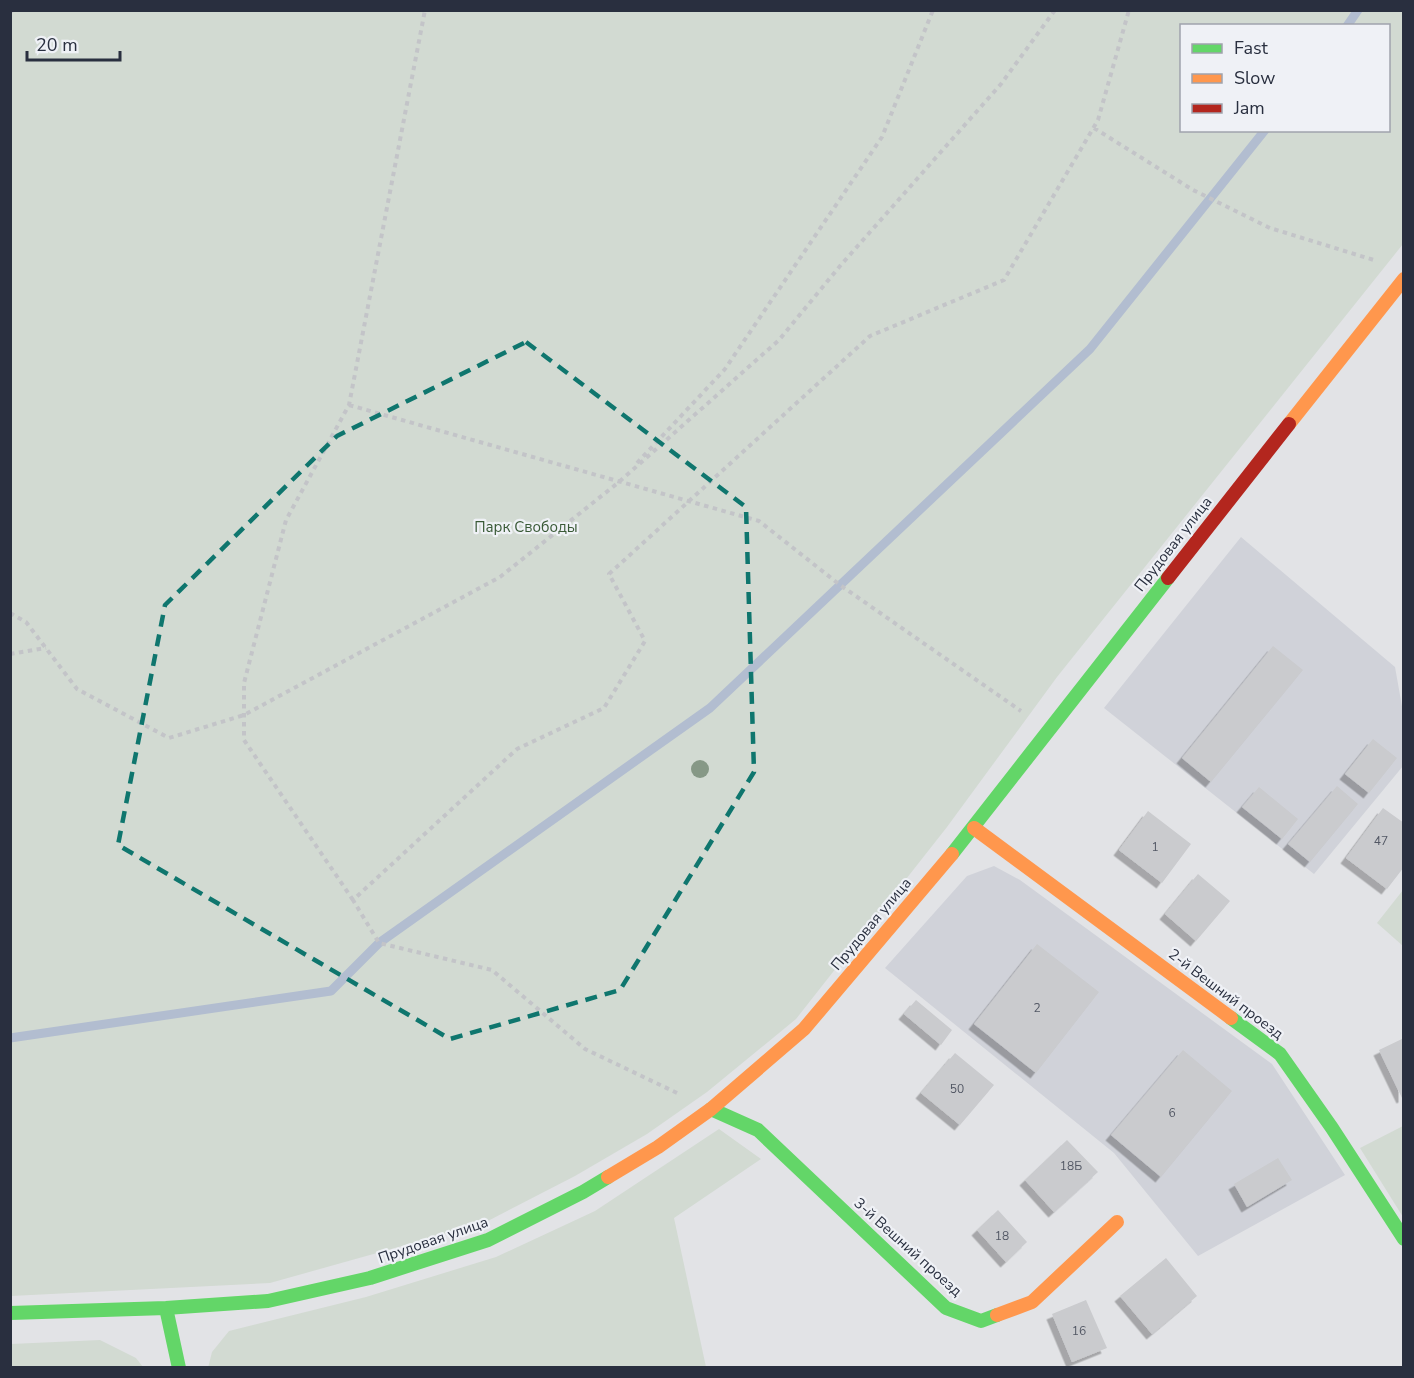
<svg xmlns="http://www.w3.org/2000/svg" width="1414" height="1378" font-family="'Nunito Sans',sans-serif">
  <defs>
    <filter id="shadow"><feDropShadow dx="-5.5" dy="5.5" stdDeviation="0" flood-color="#0004"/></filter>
  </defs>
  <rect width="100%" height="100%" fill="#e2e3e6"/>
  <path fill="#d0d2d9" d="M 1241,537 L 1395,667 L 1403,712 L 1403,766 L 1314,874 L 1104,708 Z
    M 994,866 L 1020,880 L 1272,1064 L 1345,1175 L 1198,1256 L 1114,1153 L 885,968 L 967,876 Z"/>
  <path fill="#d2dad2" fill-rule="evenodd" d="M 10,11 L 1403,11 L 1403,244 L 1057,677 L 947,827 L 796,1019 L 707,1092 L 647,1134 L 575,1176 L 484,1223 L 270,1283 L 11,1296 ZM 1182,26 L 1388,26 L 1388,130 L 1182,130 Z
    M 1403,890 L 1403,946 L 1377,923 Z
    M 1403,1126 L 1403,1217 L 1360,1148 Z
    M 719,1129 L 761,1159 L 674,1218 L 706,1367 L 208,1368 L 212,1352 L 229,1331 L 366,1297 L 496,1257 L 595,1211 Z
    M 100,1340 L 136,1358 L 143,1367 L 11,1367 L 11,1344 Z"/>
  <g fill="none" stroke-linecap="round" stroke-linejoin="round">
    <path stroke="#b2bdd0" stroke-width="9" d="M 1347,26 L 1358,10
      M 10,1038 L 331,991 L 379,943 L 710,708 L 1090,349 L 1265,130"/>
  </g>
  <path fill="#cacbce" filter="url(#shadow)" d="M 1273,646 L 1303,670 L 1211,782 L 1182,758 Z
    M 1373,739 L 1397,758 L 1369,793 L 1345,774 Z
    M 1337,786 L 1358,804 L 1310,862 L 1288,844 Z
    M 1259,787 L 1298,819 L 1282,839 L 1242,807 Z
    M 1383,808 L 1404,823 L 1404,867 L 1387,889 L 1346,858 Z
    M 1148,811 L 1191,844 L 1162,883 L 1119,850 Z
    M 1198,874 L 1230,901 L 1196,941 L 1165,914 Z
    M 1037,944 L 1099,992 L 1036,1073 L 974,1024 Z
    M 916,1000 L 952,1030 L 941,1045 L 904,1014 Z
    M 1404,1038 L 1404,1097 L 1402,1098 L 1379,1050 Z
    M 1183,1050 L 1232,1091 L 1161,1177 L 1111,1135 Z
    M 955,1053 L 994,1085 L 960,1125 L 921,1093 Z
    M 1067,1140 L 1098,1172 L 1054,1212 L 1025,1180 Z
    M 1278,1158 L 1292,1180 L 1247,1207 L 1234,1184 Z
    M 998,1210 L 1027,1242 L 1006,1262 L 977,1230 Z
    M 1166,1258 L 1197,1296 L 1152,1334 L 1120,1296 Z
    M 1086,1300 L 1107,1348 L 1072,1362 L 1052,1314 Z"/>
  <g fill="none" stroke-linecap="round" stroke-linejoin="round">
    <path stroke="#c3c4c8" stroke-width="4" stroke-dasharray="4.5 4.5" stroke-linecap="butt" d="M 10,12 L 13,10
      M 1094,128 L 1193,190 L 1270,228 L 1377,261
      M 349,405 L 759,521 L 840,585 L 1021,711
      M 637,463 L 725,369 L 882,137 L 933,10
      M 10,613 L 26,622 L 77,689 L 169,738 L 244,715 L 500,577 L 619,482 L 779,340 L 840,266 L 1001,84 L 1055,10
      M 10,654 L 46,648
      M 353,900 L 244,740 L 244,683 L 286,520 L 349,405 L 425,10
      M 677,1093 L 585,1049 L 492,970 L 379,943 L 353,900 L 517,749 L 604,708 L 645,641 L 609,574 L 870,336 L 1004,280 L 1098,120 L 1129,10"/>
    <path stroke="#63d668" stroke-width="14" d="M 952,854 L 1168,578
      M 1231,1018 L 1280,1054 L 1332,1128 L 1404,1239
      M 711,1109 L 758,1130 L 946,1308 L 981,1321 L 997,1315
      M 166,1308 L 179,1368
      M 10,1313 L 166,1308 L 268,1301 L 370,1278 L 488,1240 L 583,1192 L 608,1177"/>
    <path stroke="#ff974d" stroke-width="14" d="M 1289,424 L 1404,279
      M 974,828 L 1231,1018
      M 608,1177 L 658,1147 L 711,1109 L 804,1029 L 952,854
      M 997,1315 L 1032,1302 L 1117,1222"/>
    <path stroke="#b3261e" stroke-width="14" d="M 1168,578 L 1289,424"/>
  </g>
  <circle fill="#869886" cx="700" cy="769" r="9"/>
  <path fill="none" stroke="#0f766e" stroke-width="4.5" stroke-dasharray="12 8" stroke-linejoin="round" d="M 526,342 L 746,507 L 754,772 L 620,990 L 450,1039 L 118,845 L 165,605 L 337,436 Z"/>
  <g text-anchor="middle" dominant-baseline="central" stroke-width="4.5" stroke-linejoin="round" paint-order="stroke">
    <g font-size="12" fill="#525764">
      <text x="1381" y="841">47</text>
      <text x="1155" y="847">1</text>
      <text x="1037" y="1008">2</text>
      <text x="957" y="1089">50</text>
      <text x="1172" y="1113">6</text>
      <text x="1071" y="1166">18Б</text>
      <text x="1002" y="1236">18</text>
      <text x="1079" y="1331">16</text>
    </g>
    <g font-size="15" fill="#3a5a37" stroke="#eff1f6">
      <text x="526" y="527">Парк Свободы</text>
    </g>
    <g font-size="15" fill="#292f3f" stroke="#eff1f6">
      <text transform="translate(1173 544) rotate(-52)">Прудовая улица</text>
      <text transform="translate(871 924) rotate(-50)">Прудовая улица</text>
      <text transform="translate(1226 994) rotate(37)">2-й Вешний проезд</text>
      <text transform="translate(433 1240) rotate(-19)">Прудовая улица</text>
      <text transform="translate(908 1247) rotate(42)">3-й Вешний проезд</text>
    </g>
  </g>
  <rect width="1414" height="1378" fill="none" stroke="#292f3f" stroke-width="24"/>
  <rect x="1180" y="24" width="210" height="108" fill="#eff1f6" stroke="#a0a3ad" stroke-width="1.5"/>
  <rect x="1192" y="44" width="30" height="9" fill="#63d668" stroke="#a0a3ad" stroke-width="1.5"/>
  <text x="1234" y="54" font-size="18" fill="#292f3f">Fast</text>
  <rect x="1192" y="74" width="30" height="9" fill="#ff974d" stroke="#a0a3ad" stroke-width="1.5"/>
  <text x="1234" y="84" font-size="18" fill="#292f3f">Slow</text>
  <rect x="1192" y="104" width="30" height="9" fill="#b3261e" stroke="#a0a3ad" stroke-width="1.5"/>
  <text x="1234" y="114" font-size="18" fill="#292f3f">Jam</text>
  <path d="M27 51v9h93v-9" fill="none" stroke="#292f3f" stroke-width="3"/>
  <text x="36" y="51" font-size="18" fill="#292f3f" stroke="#eff1f6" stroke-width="4.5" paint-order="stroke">20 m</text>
</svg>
